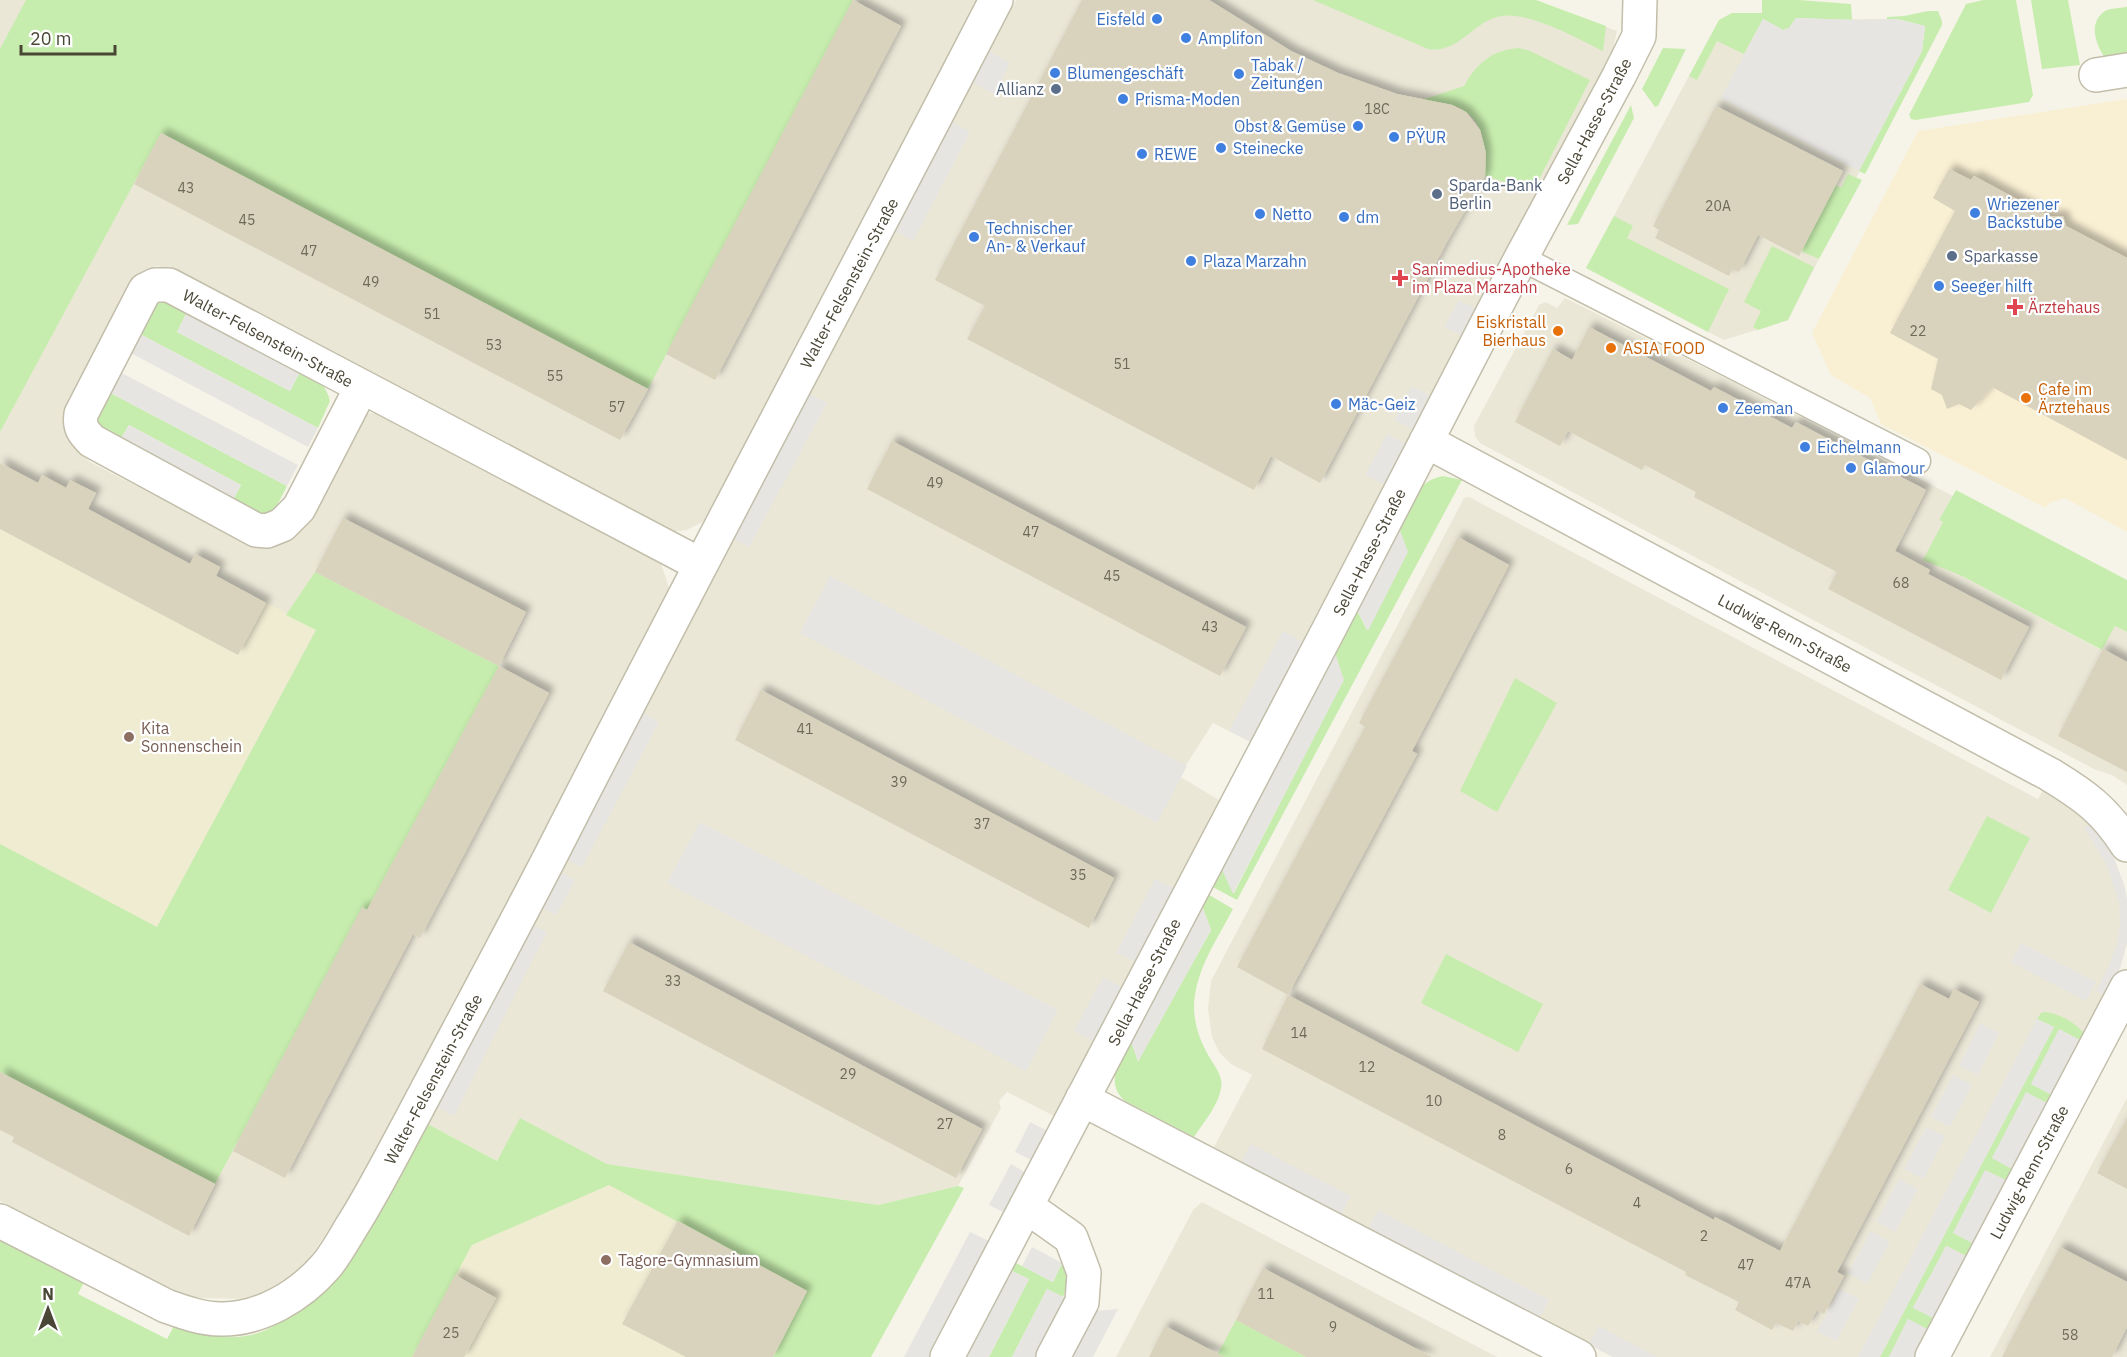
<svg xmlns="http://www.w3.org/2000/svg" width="2127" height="1357" font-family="'IBM Plex Sans',sans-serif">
  <defs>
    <filter id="shadow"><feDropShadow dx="5.5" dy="-5.5" stdDeviation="3" flood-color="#0004"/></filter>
  </defs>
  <rect width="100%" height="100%" fill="#f6f4e9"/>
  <path fill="#eae7d7" d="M 0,0 L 982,0 L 706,520 L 687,530 L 671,532 L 174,270 L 157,266 L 144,270 L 134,278 L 67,404 L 65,416 L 69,438 L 77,451 L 90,462 L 245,542 L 265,544 L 362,416 L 370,413 L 382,414 L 654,557 L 661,564 L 669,588 L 665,603 L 395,1116 L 348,1202 L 308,1260 L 291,1275 L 275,1285 L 257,1296 L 246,1299 L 198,1298 L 172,1289 L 0,1201 Z
    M 1016,0 L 1531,0 L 1617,31 L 1611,57 L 1251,742 L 1213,723 L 1179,776 L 1219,800 L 1054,1116 L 1007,1092 L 999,1101 L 1001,1108 L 958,1186 L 878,1205 L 607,1164 L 521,1119 L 497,1161 L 424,1122 L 820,367 L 854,309 Z
    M 1896,19 L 1922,51 L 1815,257 L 1819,259 L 1788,320 L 1724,340 L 1586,268 L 1719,20 Z
    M 1565,298 L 1743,387 L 1953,496 L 1939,520 L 1943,522 L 1924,560 L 1962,576 L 2101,650 L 2115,626 L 2127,632 L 2127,785 L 2112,775 L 2094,769 L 1480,443 L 1475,436 L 1474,426 L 1539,305 L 1546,302 L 1557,308 Z
    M 1469,497 L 2038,799 L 2043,790 L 2076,806 L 2092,821 L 2115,860 L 2127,899 L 2127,943 L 2120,968 L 1915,1357 L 1613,1357 L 1214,1147 L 1252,1075 L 1231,1064 L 1219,1052 L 1212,1037 L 1208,1009 L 1211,981 L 1464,498 Z
    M 2127,1098 L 2127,1357 L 1990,1357 Z
    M 1202,1202 L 1497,1357 L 1116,1357 L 1193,1210 Z"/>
  <path fill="#f9efd3" d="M 2127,99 L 2127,532 L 2065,498 L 2049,503 L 2046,508 L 1881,424 L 1870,398 L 1831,375 L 1812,333 L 1918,131 Z"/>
  <path fill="#f0ecd2" d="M 0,463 L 38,483 L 42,475 L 67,487 L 88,509 L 190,564 L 195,554 L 220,567 L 216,576 L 316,629 L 157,928 L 0,844 Z
    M 609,1184 L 807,1291 L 773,1357 L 412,1357 L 472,1245 Z"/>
  <path fill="#c7edae" d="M 26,0 L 853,0 L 648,389 L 161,133 L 0,432 L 0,49 Z
    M 1313,0 L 1536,0 L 1606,26 L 1603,51 C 1578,39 1531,12 1502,16 C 1473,20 1460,54 1428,49 Z
    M 1762,0 L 1799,0 L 1851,4 L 1852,20 L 1796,18 L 1789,28 L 1783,30 L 1763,19 L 1744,54 L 1717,41 L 1697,80 L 1689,76 L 1719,20 L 1732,13 L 1762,13 Z
    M 1983,0 L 2016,0 L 2033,95 L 2029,102 L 1915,120 L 1911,119 L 1909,115 L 1966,4 Z
    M 2031,0 L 2068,0 L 2080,65 L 2042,69 Z
    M 2127,7 L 2127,57 L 2108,61 C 2096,48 2086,21 2107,10 C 2113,8 2121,8 2127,7 Z
    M 1928,11 L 1938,11 L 1942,21 L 1942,25 L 1865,174 L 1859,171 L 1922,51 L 1925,26 L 1897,19 L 1887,19 L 1887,17 L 1904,16 Z
    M 1519,48 L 1530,51 L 1590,80 L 1533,191 L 1485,176 C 1486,148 1485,118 1455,106 C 1445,102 1432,102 1422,100 L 1464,86 C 1477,63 1492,50 1519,48 Z
    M 1663,48 L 1686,49 L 1658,106 L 1655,107 L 1642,89 Z
    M 1631,105 L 1634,118 L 1578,224 L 1567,225 Z
    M 1848,174 L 1862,180 L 1819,259 L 1801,251 L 1836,185 L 1841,188 Z
    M 1614,216 L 1633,226 L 1627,238 L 1729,289 L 1708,332 L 1586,268 Z
    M 1772,246 L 1814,267 L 1788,320 L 1758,330 L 1753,327 L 1761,311 L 1744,302 Z
    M 163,298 L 188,310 L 177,332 L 290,391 L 301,370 C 316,378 326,384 330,401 L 318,428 L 136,332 L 151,305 Z
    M 105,390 L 287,486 C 269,523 267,520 232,502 L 241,485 L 129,425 L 119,442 L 97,429 L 96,409 Z
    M 1443,476 L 1462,480 L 1237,900 L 1209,885 L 1220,865 L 1234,893 L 1323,719 L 1313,690 L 1356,608 L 1367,630 C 1380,587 1392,530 1416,493 C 1423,483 1433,478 1443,476 Z
    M 1956,490 L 2127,580 L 2127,632 L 2115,626 L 2102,650 L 1962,576 L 1923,560 L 1943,522 L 1939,520 Z
    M 315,572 L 499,666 L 367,910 L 362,908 L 215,1184 L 0,1072 L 0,844 L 157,927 L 316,630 L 286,615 Z
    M 1515,678 L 1557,703 L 1497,812 L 1460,791 Z
    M 1987,816 L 2030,838 L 1991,913 L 1948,890 Z
    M 1206,893 L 1233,909 C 1217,940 1195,970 1194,1007 C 1194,1022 1199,1038 1206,1051 C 1212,1064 1224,1074 1221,1089 C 1218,1106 1203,1123 1194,1137 L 1125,1101 C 1104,1083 1120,1058 1130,1038 L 1138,1061 L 1211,930 L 1201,903 Z
    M 1446,954 L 1543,1004 L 1518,1052 L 1421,1003 Z
    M 2045,1012 C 2058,1013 2074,1022 2083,1032 L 2082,1041 L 2031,1084 L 2054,1096 L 2049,1104 L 2027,1093 L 1992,1158 L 2014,1170 L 2008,1181 L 1985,1171 L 1954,1233 L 1976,1245 L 1968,1257 L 1947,1246 L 1913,1307 L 1935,1319 L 1929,1330 L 1908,1319 L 1889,1357 L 1880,1357 L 2054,1027 L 2037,1019 L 2041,1013 Z
    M 520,1118 L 607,1164 L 878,1205 L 958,1186 L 964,1188 L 871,1357 L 773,1357 L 807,1291 L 609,1185 L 472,1245 L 412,1357 L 0,1357 L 0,1235 L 85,1280 L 78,1294 L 167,1339 L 174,1326 C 204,1336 240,1344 270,1328 C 280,1323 289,1317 298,1311 L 424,1122 L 497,1161 Z
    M 1016,1263 L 1053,1282 L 1061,1265 L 1067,1268 C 1070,1277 1067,1287 1063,1297 L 1047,1289 L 1012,1357 L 989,1357 L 1029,1279 L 1012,1271 Z
    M 1236,1320 L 1306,1357 L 1216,1357 Z"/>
  <path fill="#e7e5e1" d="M 1796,18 L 1861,20 L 1897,19 L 1925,26 L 1922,51 L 1859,171 L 1721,98 L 1763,19 L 1783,30 L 1789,28 Z
    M 989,51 L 1010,63 L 994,94 L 973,83 Z
    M 952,122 L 970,132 L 913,241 L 895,231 Z
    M 1459,300 L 1478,310 L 1464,337 L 1444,327 Z
    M 188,310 L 301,370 L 290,391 L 177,332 Z
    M 136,332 L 318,428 L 308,447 L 127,351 Z
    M 116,370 L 298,465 L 287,486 L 105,390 Z
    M 1412,386 L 1431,396 L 1414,430 L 1394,420 Z
    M 809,394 L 827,403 L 749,547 L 732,538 Z
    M 129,425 L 241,485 L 232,502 L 119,442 Z
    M 1387,434 L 1406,444 L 1385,485 L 1365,475 Z
    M 1399,528 L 1408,552 L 1368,631 L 1356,608 Z
    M 830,576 L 1187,766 L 1157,823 L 800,633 Z
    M 1283,631 L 1304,643 L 1251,742 L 1229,731 Z
    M 1334,649 L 1344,680 L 1233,894 L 1220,865 Z
    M 642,712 L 659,722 L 582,867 L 564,858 Z
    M 2092,821 L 2107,841 L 2124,884 L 2127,899 L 2127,943 L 2120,968 L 2105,996 L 2096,991 L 2109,965 L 2117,944 L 2120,924 L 2119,903 L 2107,865 L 2084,828 Z
    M 700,822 L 1058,1010 L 1026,1071 L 667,883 Z
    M 557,870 L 575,880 L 556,915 L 539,906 Z
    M 1155,879 L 1174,888 L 1135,962 L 1116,953 Z
    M 1201,903 L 1211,930 L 1138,1062 L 1130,1038 Z
    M 529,923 L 547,932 L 454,1116 L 433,1105 Z
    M 2021,943 L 2096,982 L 2086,1001 L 2011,962 Z
    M 1103,977 L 1122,987 L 1093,1041 L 1074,1031 Z
    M 2037,1019 L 2054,1027 L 1880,1357 L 1858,1357 Z
    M 1980,1023 L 1999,1033 L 1978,1075 L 1959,1066 Z
    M 2059,1029 L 2082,1041 L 2054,1096 L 2031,1084 Z
    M 1953,1075 L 1972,1085 L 1950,1127 L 1931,1117 Z
    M 2026,1092 L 2049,1104 L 2014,1170 L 1992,1158 Z
    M 1030,1122 L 1048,1131 L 1033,1161 L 1015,1152 Z
    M 1926,1127 L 1945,1136 L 1924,1179 L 1904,1169 Z
    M 1251,1144 L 1351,1196 L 1341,1215 L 1241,1162 Z
    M 1011,1164 L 1028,1174 L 1007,1214 L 989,1205 Z
    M 1985,1170 L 2008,1181 L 1976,1245 L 1953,1233 Z
    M 1899,1179 L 1918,1189 L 1895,1232 L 1876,1222 Z
    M 1378,1210 L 1549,1300 L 1539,1319 L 1368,1229 Z
    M 1871,1231 L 1890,1242 L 1867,1284 L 1848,1273 Z
    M 970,1232 L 991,1242 L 929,1357 L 904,1357 Z
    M 1946,1246 L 1968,1257 L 1935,1319 L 1913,1308 Z
    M 1032,1247 L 1062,1263 L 1053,1282 L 1022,1266 Z
    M 1012,1271 L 1029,1279 L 989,1357 L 966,1357 Z
    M 1047,1289 L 1066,1298 L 1035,1357 L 1012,1357 Z
    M 1840,1289 L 1859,1299 L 1836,1341 L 1817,1331 Z
    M 1118,1309 L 1093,1357 L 1070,1357 L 1094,1311 Z
    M 1908,1319 L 1929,1330 L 1915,1357 L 1889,1357 Z
    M 1599,1326 L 1657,1357 L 1613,1357 L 1588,1344 Z"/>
  <path fill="#d9d2bd" filter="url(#shadow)" d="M 853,0 L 901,26 L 715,380 L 666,354 Z
    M 1082,0 L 1209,0 L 1291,51 L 1338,73 L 1397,94 L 1452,105 L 1466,112 L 1480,130 L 1486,153 L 1485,176 L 1447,242 L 1320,483 L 1271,456 L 1254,490 L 967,339 L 985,306 L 935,280 Z
    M 1716,106 L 1843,171 L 1799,256 L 1758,235 L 1739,272 L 1732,269 L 1729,276 L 1655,238 L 1659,230 L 1653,226 Z
    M 161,133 L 648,389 L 620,440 L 134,184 Z
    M 1949,169 L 1971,180 L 1974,176 L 2048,216 L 2063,216 L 2066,226 L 2127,258 L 2127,460 L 1992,387 L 1971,410 L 1959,404 L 1947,409 L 1942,395 L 1931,389 L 1938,359 L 1890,333 L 1955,211 L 1933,198 Z
    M 1589,327 L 1711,391 L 1714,387 L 1792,428 L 1796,422 L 1926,490 L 1895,551 L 1930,570 L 1928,574 L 2029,627 L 2001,680 L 1828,589 L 1837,572 L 1694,497 L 1696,492 L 1645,465 L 1642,470 L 1568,431 L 1560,446 L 1515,422 L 1553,349 L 1572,360 Z
    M 892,441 L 1246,627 L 1220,676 L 867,489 Z
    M 0,463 L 38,483 L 42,475 L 66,488 L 70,480 L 96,493 L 88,509 L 190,564 L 195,554 L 220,567 L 216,576 L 266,603 L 238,655 L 0,529 Z
    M 343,518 L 526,612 L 499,666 L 315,572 Z
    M 1458,537 L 1509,565 L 1412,751 L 1417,754 L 1288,995 L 1714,1220 L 1715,1217 L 1780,1251 L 1920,984 L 1949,999 L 1954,989 L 1979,1002 L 1837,1272 L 1844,1276 L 1824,1314 L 1817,1310 L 1808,1326 L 1798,1321 L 1793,1331 L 1776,1323 L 1772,1330 L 1735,1310 L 1739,1302 L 1685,1275 L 1686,1272 L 1262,1049 L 1288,995 L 1237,967 L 1365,727 L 1359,723 Z
    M 2103,649 L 2127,662 L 2127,772 L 2058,736 Z
    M 499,666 L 549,693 L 420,938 L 413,934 L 285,1178 L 233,1151 L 362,907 L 367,910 Z
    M 761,690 L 1114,878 L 1089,928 L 735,740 Z
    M 629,942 L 982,1129 L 956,1178 L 603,991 Z
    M 0,1072 L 215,1184 L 189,1236 L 12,1142 L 14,1137 L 0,1130 Z
    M 2127,1118 L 2127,1189 L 2097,1173 Z
    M 678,1221 L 807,1291 L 773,1357 L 686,1357 L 622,1324 Z
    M 2060,1247 L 2127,1282 L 2127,1327 L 2112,1357 L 2002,1357 Z
    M 1263,1268 L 1432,1357 L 1306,1357 L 1236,1320 Z
    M 455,1275 L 496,1298 L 464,1357 L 412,1357 Z
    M 1165,1326 L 1224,1357 L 1149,1357 Z"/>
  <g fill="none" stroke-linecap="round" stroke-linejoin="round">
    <g stroke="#c2beaa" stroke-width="27">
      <path id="pedestrian" d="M 1521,258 L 1918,461"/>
    </g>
    <g stroke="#c2beaa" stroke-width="36">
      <path id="minor" d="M 2096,75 L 2127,70
        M 361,388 L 299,508 L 282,525 L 267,531 L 256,530 L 92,441 C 83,432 79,427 81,414 L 145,290 L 155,285 L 169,285 L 699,564
        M 1426,441 L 2049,774 C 2084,795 2105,810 2127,845
        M 1082,1099 L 1579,1357
        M 1026,1206 L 1071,1238 L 1084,1273 L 1082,1302 L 1053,1357
        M 0,1221 L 166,1306 C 183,1312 202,1319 220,1319 C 260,1320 300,1296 326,1266 C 336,1254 344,1239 352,1226 C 374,1191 392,1155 411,1120 C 458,1031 505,944 551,855 C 697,568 849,285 996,0
        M 947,1357 L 1328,631 L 1521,258 L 1619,76 L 1639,36 L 1640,0
        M 1932,1357 L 2127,987"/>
    </g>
    <use href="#pedestrian" stroke="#fff" stroke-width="24"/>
    <use href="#minor" stroke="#fff" stroke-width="33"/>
  </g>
  <g fill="#3f7fe0" stroke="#fff" stroke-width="2">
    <circle cx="1157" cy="19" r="6"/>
    <circle cx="1186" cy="38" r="6"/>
    <circle cx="1055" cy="73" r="6"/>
    <circle cx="1239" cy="74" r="6"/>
    <circle cx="1123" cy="99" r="6"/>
    <circle cx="1358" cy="126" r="6"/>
    <circle cx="1394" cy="137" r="6"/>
    <circle cx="1221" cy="148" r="6"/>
    <circle cx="1142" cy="154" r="6"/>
    <circle cx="1975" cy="213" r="6"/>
    <circle cx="1260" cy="214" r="6"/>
    <circle cx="1344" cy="217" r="6"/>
    <circle cx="974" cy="237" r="6"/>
    <circle cx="1191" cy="261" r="6"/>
    <circle cx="1939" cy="286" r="6"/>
    <circle cx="1336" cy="404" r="6"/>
    <circle cx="1723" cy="408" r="6"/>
    <circle cx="1805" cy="447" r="6"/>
    <circle cx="1851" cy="468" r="6"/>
  </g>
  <g fill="#5c6f8a" stroke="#fff" stroke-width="2">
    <circle cx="1056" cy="89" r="6"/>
    <circle cx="1437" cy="194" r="6"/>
    <circle cx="1952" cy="256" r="6"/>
  </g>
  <g fill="#e0444e" stroke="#fff" stroke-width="2">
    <path d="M1397 269h6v6h6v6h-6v6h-6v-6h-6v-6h6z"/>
    <path d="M2012 298h6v6h6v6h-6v6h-6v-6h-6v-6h6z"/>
  </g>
  <g fill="#e8710a" stroke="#fff" stroke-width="2">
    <circle cx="1558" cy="331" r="6"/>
    <circle cx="1611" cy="348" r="6"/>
    <circle cx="2026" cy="398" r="6"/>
  </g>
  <g fill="#8d6e63" stroke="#fff" stroke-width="2">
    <circle cx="129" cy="737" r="6"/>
    <circle cx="606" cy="1260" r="6"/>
  </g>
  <g text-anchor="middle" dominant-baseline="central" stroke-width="4.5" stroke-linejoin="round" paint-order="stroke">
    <g font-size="14" fill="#6e6958">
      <text x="1377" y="109">18C</text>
      <text x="186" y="188">43</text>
      <text x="1718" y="206">20A</text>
      <text x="247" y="220">45</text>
      <text x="309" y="251">47</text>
      <text x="371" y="282">49</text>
      <text x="432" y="314">51</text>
      <text x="1918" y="331">22</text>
      <text x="494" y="345">53</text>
      <text x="1122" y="364">51</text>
      <text x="555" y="376">55</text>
      <text x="617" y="407">57</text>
      <text x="935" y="483">49</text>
      <text x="1031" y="532">47</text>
      <text x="1112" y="576">45</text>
      <text x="1901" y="583">68</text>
      <text x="1210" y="627">43</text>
      <text x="805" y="729">41</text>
      <text x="899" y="782">39</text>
      <text x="982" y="824">37</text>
      <text x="1078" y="875">35</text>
      <text x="673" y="981">33</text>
      <text x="1299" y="1033">14</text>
      <text x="1367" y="1067">12</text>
      <text x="848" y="1074">29</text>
      <text x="1434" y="1101">10</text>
      <text x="945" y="1124">27</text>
      <text x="1502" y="1135">8</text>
      <text x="1569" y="1169">6</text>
      <text x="1637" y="1203">4</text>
      <text x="1704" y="1236">2</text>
      <text x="1746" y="1265">47</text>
      <text x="1798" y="1283">47A</text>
      <text x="1266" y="1294">11</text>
      <text x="1333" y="1327">9</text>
      <text x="451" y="1333">25</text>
      <text x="2070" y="1335">58</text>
    </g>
    <g font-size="16" fill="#366cbe" stroke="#fff" text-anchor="start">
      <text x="1145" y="19" text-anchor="end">Eisfeld</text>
      <text x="1198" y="38">Amplifon</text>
      <text x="1251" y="65">Tabak /<tspan x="1251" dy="18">Zeitungen</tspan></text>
      <text x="1067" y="73">Blumengeschäft</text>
      <text x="1135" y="99">Prisma-Moden</text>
      <text x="1346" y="126" text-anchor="end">Obst &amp; Gemüse</text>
      <text x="1406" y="137">PŸUR</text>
      <text x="1233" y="148">Steinecke</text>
      <text x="1154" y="154">REWE</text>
      <text x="1987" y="204">Wriezener<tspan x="1987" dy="18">Backstube</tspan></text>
      <text x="1272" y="214">Netto</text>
      <text x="1356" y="217">dm</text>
      <text x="986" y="228">Technischer<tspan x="986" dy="18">An- &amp; Verkauf</tspan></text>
      <text x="1203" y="261">Plaza Marzahn</text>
      <text x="1951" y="286">Seeger hilft</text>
      <text x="1348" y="404">Mäc-Geiz</text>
      <text x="1735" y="408">Zeeman</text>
      <text x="1817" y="447">Eichelmann</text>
      <text x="1863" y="468">Glamour</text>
    </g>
    <g font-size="16" fill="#4e5e75" stroke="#fff" text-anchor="start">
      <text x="1044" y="89" text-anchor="end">Allianz</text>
      <text x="1449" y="185">Sparda-Bank<tspan x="1449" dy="18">Berlin</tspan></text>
      <text x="1964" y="256">Sparkasse</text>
    </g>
    <g font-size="16" fill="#4a4636" stroke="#fff">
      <text transform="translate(1594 121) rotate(-62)">Sella-Hasse-Straße</text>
      <text transform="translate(849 283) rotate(-62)">Walter-Felsenstein-Straße</text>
      <text transform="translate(268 338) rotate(28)">Walter-Felsenstein-Straße</text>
      <text transform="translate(1369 552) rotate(-63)">Sella-Hasse-Straße</text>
      <text transform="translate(1785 633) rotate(28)">Ludwig-Renn-Straße</text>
      <text transform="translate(1144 982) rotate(-63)">Sella-Hasse-Straße</text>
      <text transform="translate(433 1079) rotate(-62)">Walter-Felsenstein-Straße</text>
      <text transform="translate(2029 1172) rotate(-62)">Ludwig-Renn-Straße</text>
    </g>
    <g font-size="16" fill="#be3a42" stroke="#fff" text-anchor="start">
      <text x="1412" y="269">Sanimedius-Apotheke<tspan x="1412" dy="18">im Plaza Marzahn</tspan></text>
      <text x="2028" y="307">Ärztehaus</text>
    </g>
    <g font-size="16" fill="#c56008" stroke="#fff" text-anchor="start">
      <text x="1546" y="322" text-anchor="end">Eiskristall<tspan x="1546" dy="18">Bierhaus</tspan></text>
      <text x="1623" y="348">ASIA FOOD</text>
      <text x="2038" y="389">Cafe im<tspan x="2038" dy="18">Ärztehaus</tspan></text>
    </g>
    <g font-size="16" fill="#785e54" stroke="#fff" text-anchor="start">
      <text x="141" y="728">Kita<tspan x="141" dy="18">Sonnenschein</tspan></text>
      <text x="618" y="1260">Tagore-Gymnasium</text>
    </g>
  </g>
  <g transform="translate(48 1309)" stroke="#ffffff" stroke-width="4.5" paint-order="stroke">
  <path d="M0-4.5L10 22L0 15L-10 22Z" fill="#4a4636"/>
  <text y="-9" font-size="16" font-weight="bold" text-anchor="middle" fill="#4a4636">N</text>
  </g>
  <path d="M21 45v9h94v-9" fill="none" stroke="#4a4636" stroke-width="3"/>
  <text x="30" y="45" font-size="18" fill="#4a4636" stroke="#ffffff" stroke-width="4.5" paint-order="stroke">20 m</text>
</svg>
